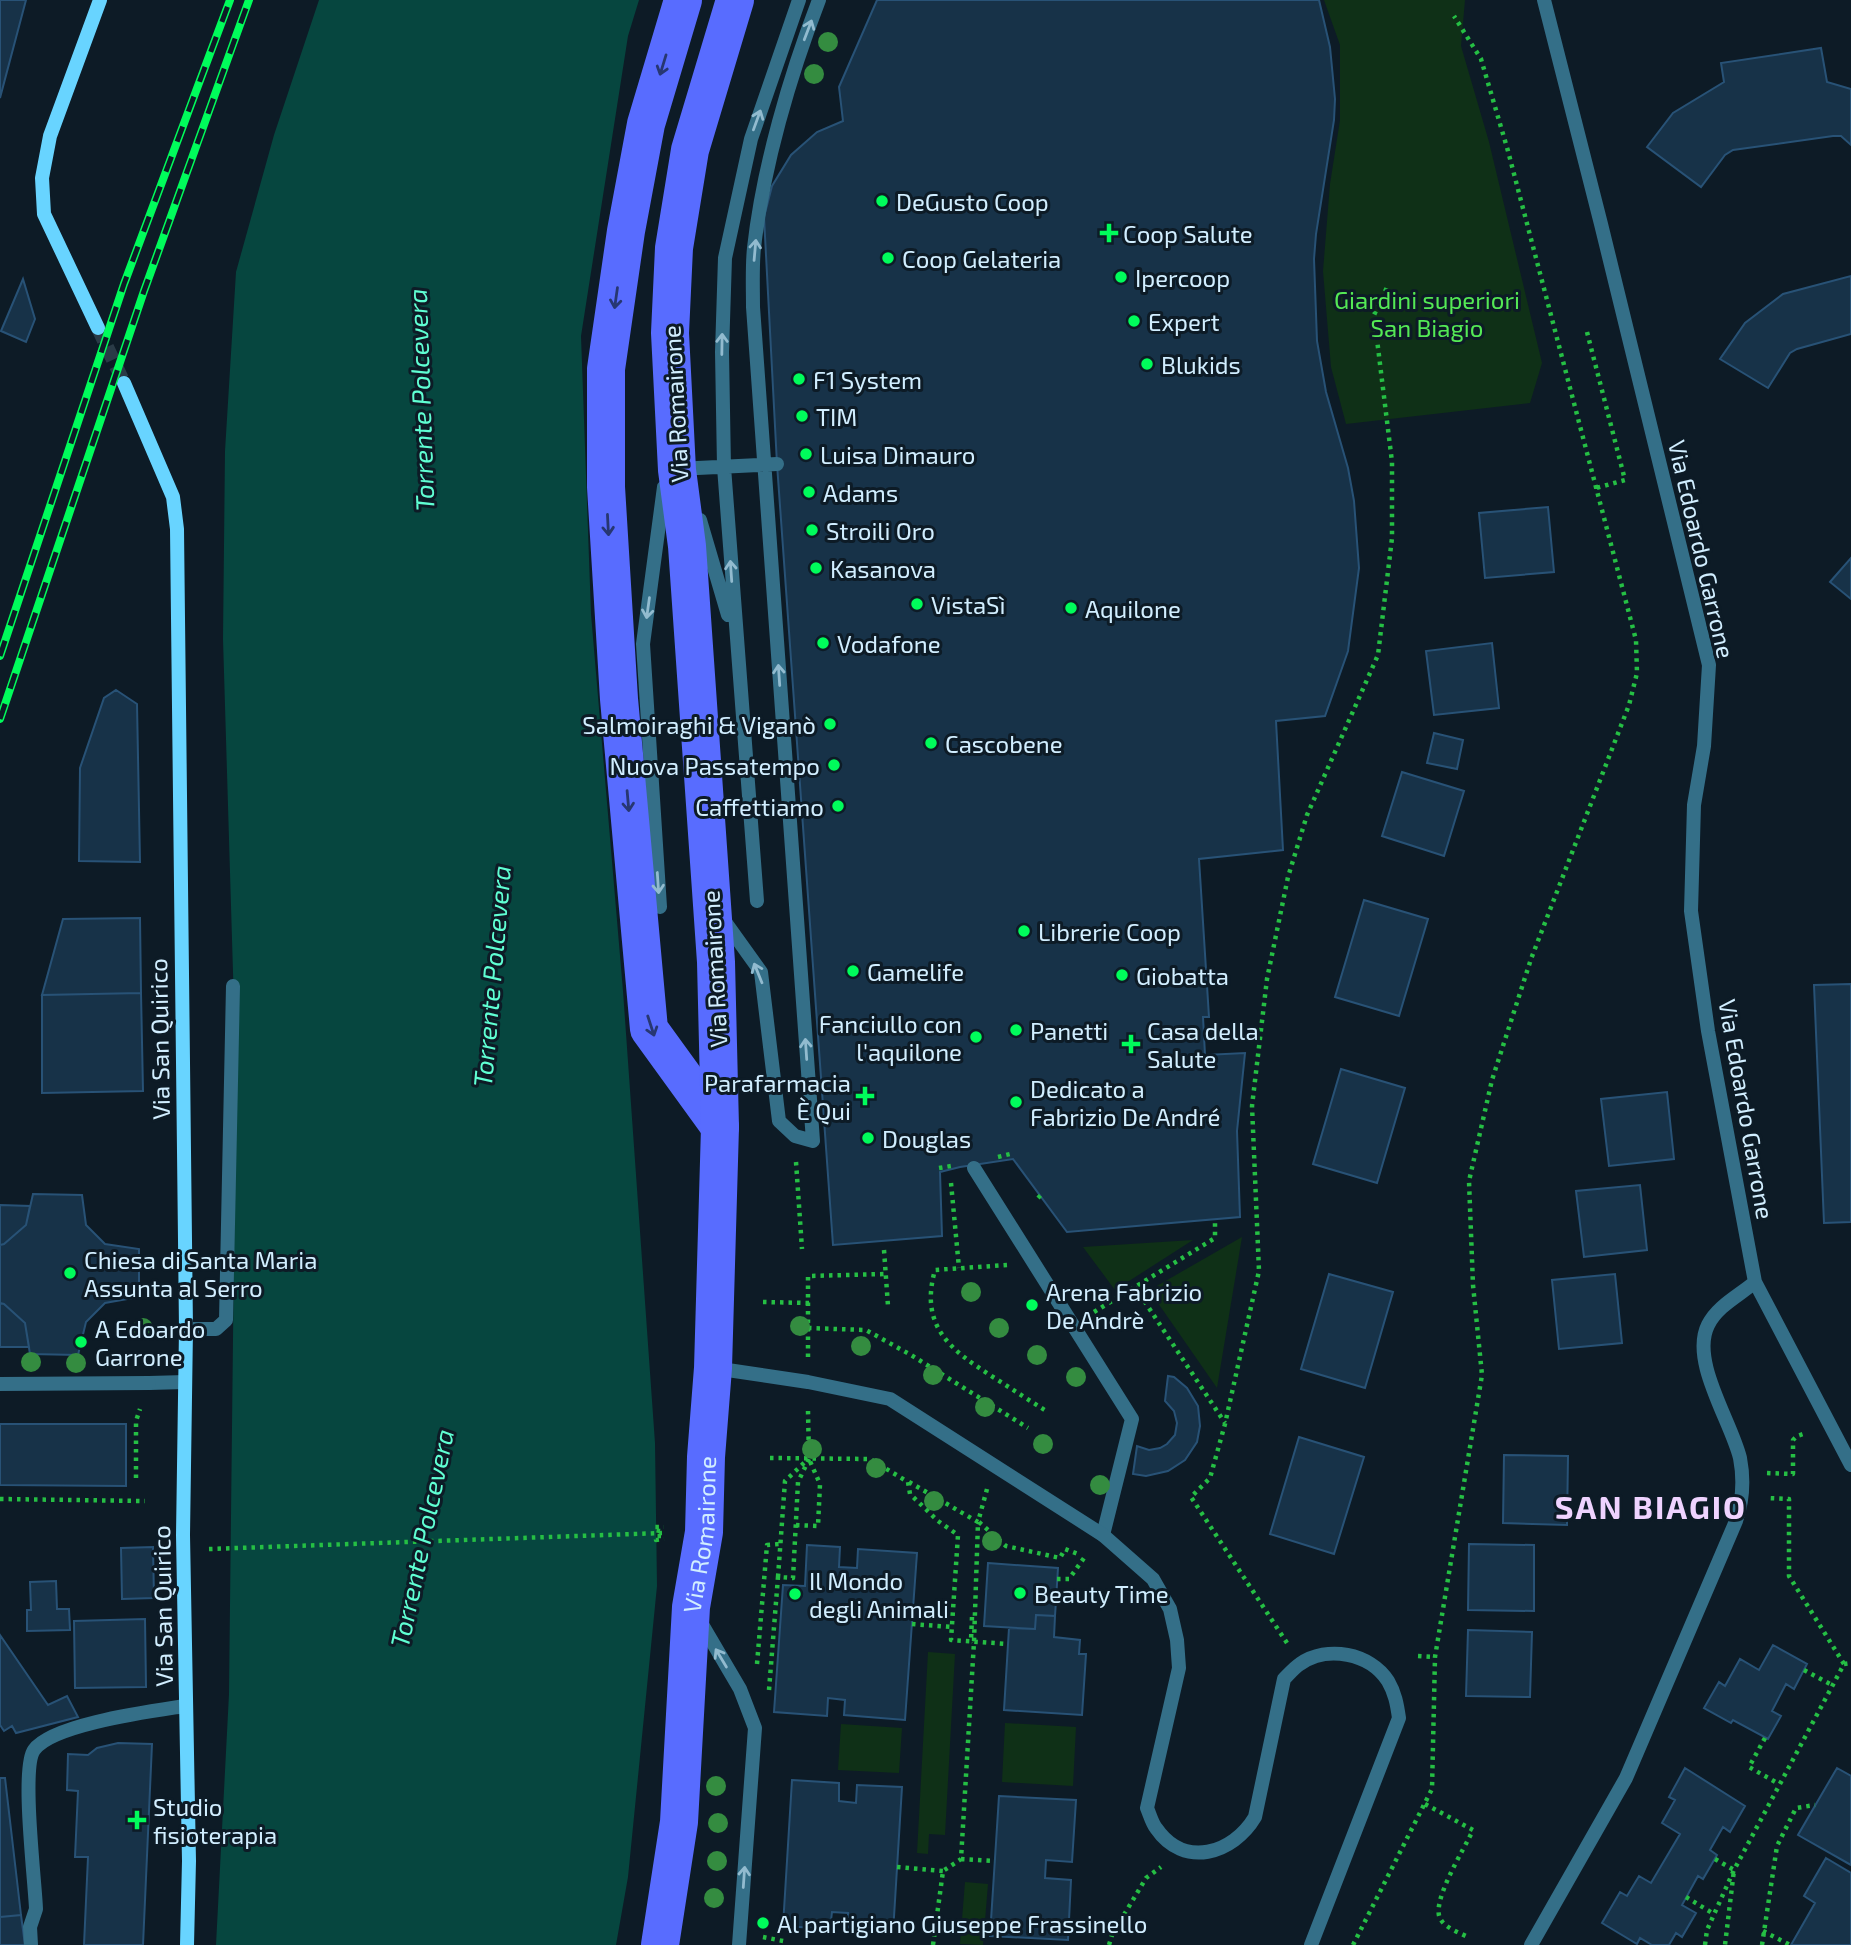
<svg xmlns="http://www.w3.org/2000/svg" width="1851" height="1945" font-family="'Exo 2',sans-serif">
  <rect width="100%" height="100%" fill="#0d1b26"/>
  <path fill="#0f3017" d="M 1324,0 L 1465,0 L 1461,46 L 1489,142 L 1542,363 L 1530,403 L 1346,424 L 1331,367 L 1323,271 L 1330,184 L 1340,120 L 1340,45 Z
    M 1242,1237 L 1217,1388 L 1151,1293 L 1155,1287 Z
    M 1193,1240 L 1115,1290 L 1083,1247 Z
    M 928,1652 L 955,1654 L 945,1835 L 929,1834 L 928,1854 L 917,1853 Z
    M 1005,1723 L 1076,1727 L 1073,1786 L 1002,1782 Z
    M 841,1724 L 902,1728 L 899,1773 L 838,1770 Z
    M 965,1882 L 988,1884 L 983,1945 L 960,1944 Z"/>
  <path fill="#06463f" d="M 319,0 L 639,0 L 628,36 L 581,336 L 591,614 L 623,991 L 655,1443 L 657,1586 L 628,1877 L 616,1945 L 216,1945 L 229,1694 L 236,1072 L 223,639 L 225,451 L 236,272 L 274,135 Z"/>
  <path fill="#173248" stroke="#285276" stroke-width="2" d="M 0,0 L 26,0 L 0,98 Z
    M 877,0 L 1319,0 L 1330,47 L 1335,99 L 1334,120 L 1316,234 L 1314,259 L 1317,341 L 1326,392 L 1348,468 L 1354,501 L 1359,568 L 1348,651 L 1325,716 L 1276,721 L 1283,850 L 1199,859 L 1209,1017 L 1203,1017 L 1205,1055 L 1245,1053 L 1237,1131 L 1240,1217 L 1067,1232 L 1013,1159 L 960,1167 L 940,1172 L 942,1236 L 833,1245 L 777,464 L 764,217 L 772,186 L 791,155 L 817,132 L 843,121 L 839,87 Z
    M 1821,48 L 1827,82 L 1851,89 L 1851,145 L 1841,136 L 1833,136 L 1733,150 L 1725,155 L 1701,187 L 1647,147 L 1673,113 L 1724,82 L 1721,63 Z
    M 1851,276 L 1851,334 L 1797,349 L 1790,353 L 1768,388 L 1720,359 L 1745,323 L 1783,294 Z
    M 23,279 L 35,319 L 26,342 L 1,331 Z
    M 1548,507 L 1554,572 L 1485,578 L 1479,513 Z
    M 1851,558 L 1851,599 L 1830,582 Z
    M 1492,643 L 1499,708 L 1434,715 L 1426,651 Z
    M 116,690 L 137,704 L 140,862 L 79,861 L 80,768 L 104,698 Z
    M 1434,733 L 1463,740 L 1457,769 L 1427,763 Z
    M 1402,772 L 1464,791 L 1444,856 L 1382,836 Z
    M 1364,900 L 1428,919 L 1399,1016 L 1335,997 Z
    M 140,918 L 141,993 L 42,995 L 63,919 Z
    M 1851,984 L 1851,1222 L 1824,1223 L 1814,985 Z
    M 141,993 L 143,1091 L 42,1093 L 42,995 Z
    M 1341,1069 L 1405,1088 L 1377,1183 L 1313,1164 Z
    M 1667,1092 L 1674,1159 L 1609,1166 L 1601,1099 Z
    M 1640,1185 L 1647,1250 L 1584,1257 L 1576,1191 Z
    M 33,1194 L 82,1195 L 86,1225 L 105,1244 L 139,1249 L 139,1297 L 105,1303 L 86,1322 L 78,1355 L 30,1354 L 25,1323 L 4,1304 L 0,1303 L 0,1245 L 4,1244 L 26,1225 Z
    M 0,1205 L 30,1206 L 26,1225 L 4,1244 L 0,1245 Z
    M 1329,1274 L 1393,1292 L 1365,1388 L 1301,1369 Z
    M 1615,1274 L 1622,1343 L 1559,1349 L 1552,1280 Z
    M 0,1303 L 4,1304 L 25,1323 L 29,1347 L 0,1347 Z
    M 1168,1376 L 1174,1377 L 1187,1388 L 1198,1406 L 1200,1426 L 1197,1442 L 1185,1460 L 1168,1471 L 1146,1476 L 1133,1474 L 1137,1446 L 1149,1450 L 1160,1448 L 1167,1444 L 1175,1435 L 1177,1423 L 1174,1411 L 1165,1401 Z
    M 0,1424 L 126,1424 L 126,1486 L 0,1485 Z
    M 1299,1437 L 1364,1457 L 1334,1554 L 1270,1534 Z
    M 1504,1455 L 1568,1456 L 1567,1525 L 1503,1523 Z
    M 1469,1544 L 1534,1545 L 1534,1611 L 1468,1610 Z
    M 807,1545 L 840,1547 L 839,1567 L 857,1568 L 858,1549 L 917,1553 L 905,1720 L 844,1715 L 845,1700 L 828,1698 L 827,1716 L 774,1712 L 783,1585 L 805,1586 Z
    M 153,1547 L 154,1598 L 122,1599 L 121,1548 Z
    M 988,1563 L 1058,1568 L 1055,1616 L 1036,1615 L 1035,1629 L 984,1626 Z
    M 56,1581 L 57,1609 L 69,1609 L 70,1630 L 27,1631 L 27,1610 L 31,1610 L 30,1582 Z
    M 1036,1615 L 1055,1616 L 1054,1637 L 1080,1640 L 1079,1654 L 1086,1654 L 1082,1715 L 1004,1710 L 1009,1628 L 1035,1629 Z
    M 145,1619 L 146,1687 L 75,1688 L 74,1621 Z
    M 1468,1630 L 1532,1632 L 1530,1697 L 1466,1696 Z
    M 0,1635 L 48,1705 L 67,1696 L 78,1717 L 16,1733 L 12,1726 L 4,1731 L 0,1725 Z
    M 1773,1645 L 1807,1664 L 1794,1689 L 1786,1684 L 1772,1711 L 1781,1716 L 1768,1739 L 1733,1720 L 1731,1723 L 1704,1708 L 1719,1682 L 1725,1686 L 1740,1659 L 1759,1670 Z
    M 118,1743 L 152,1744 L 143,1945 L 84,1945 L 88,1857 L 75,1857 L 78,1791 L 67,1790 L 68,1754 L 88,1755 L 97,1748 Z
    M 1685,1768 L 1745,1806 L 1730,1832 L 1723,1827 L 1710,1850 L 1717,1855 L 1703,1879 L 1698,1876 L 1682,1905 L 1696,1913 L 1682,1937 L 1676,1933 L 1669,1945 L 1652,1945 L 1640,1938 L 1637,1944 L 1602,1923 L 1620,1892 L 1627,1896 L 1639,1876 L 1651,1883 L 1680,1834 L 1662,1823 L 1675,1800 L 1669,1797 Z
    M 1837,1768 L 1851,1776 L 1851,1865 L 1798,1835 Z
    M 0,1778 L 5,1778 L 21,1915 L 0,1917 Z
    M 792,1780 L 839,1783 L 839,1801 L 856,1803 L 857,1785 L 902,1787 L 893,1933 L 848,1930 L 848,1913 L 832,1912 L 830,1929 L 783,1926 Z
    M 999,1796 L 1076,1800 L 1072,1862 L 1046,1860 L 1045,1878 L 1071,1880 L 1068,1940 L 990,1936 Z
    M 1826,1858 L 1851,1873 L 1851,1945 L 1791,1945 L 1815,1903 L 1804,1896 Z
    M 21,1915 L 25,1945 L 0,1945 L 0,1917 Z"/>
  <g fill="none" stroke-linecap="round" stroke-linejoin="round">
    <path stroke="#2a3b47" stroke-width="14" stroke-dasharray="14 7" stroke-linecap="butt" d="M 98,328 L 124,383"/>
    <path stroke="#25bf44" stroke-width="4.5" stroke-dasharray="3.5 5" stroke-linecap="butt" d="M 1587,332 L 1625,480 L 1596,488
      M 998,1157 L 1010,1154
      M 796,1162 L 802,1249
      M 939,1168 L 951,1166
      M 951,1183 L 959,1268
      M 1038,1198 L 1041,1195
      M 884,1250 L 888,1306
      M 1007,1265 L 935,1270 C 919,1327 951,1350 993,1377 C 1012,1389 1030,1401 1048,1412
      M 1135,1287 L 1225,1423
      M 763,1302 L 809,1303
      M 1094,1312 L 1215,1238 L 1215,1220
      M 808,1328 L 866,1330 L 911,1355 L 1028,1428
      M 808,1357 L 808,1276 L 886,1274
      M 770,1458 L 870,1459 L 908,1482 L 910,1494 L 938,1521 L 958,1535 L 951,1640 L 1008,1644
      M 1767,1473 L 1793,1474 L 1793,1440 L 1797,1436 L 1806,1433
      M 136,1478 L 136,1421 L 140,1409
      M 909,1482 L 978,1522 L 987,1489
      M 0,1499 L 145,1501
      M 979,1522 L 1006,1546 L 1060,1558 L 1065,1549 L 1078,1554
      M 796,1525 L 818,1526 L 820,1484 L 809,1459 L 808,1411
      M 660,1531 L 655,1530 L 655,1527 L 664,1527
      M 661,1536 L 656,1536 L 656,1540 L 664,1539
      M 209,1549 L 662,1533
      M 778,1577 L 785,1481 L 806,1461
      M 1057,1579 L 1069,1579 L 1084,1558
      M 972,1617 L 971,1640 L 973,1642
      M 912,1624 L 952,1627
      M 1287,1643 L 1191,1497 L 1210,1478 L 1225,1424 L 1259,1271 L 1252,1106 L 1267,979 L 1288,877 L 1307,815 L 1378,655 L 1392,538 L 1392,462 L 1374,315 L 1388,285
      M 1418,1656 L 1435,1657
      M 757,1664 L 767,1545 L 780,1544
      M 1844,1664 L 1851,1663
      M 1804,1670 L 1832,1685
      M 769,1690 L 778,1577 L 793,1578 L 798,1482 L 809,1459
      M 1765,1738 L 1749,1767 L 1779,1784
      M 1425,1804 L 1473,1830 C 1465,1848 1429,1904 1441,1920 C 1446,1928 1460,1933 1468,1937
      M 961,1859 L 995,1861
      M 1715,1859 L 1734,1870 L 1725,1945
      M 897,1867 L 943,1871
      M 1686,1897 L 1714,1914
      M 1763,1931 L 1790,1945
      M 763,1937 L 788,1942
      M 933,1945 L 943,1871 L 961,1859 L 974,1642 L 978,1522
      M 1109,1945 L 1112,1935 L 1146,1878 L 1161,1867
      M 1353,1945 L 1432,1789 L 1435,1657 L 1482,1375 L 1473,1285 L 1469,1181 L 1492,1080 L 1531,959 L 1629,705 L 1637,673 L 1636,640 L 1508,151 L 1481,59 L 1454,16
      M 1705,1945 L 1707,1930 L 1734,1870 L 1844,1664 L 1789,1576 L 1789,1499 L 1766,1498
      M 1762,1945 L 1777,1846 L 1796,1808 L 1815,1805"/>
    <path stroke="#346f88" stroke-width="14" d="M 677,469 L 777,464
      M 700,520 L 728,615
      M 757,901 L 724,467 L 722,352 L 725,258 L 751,139 L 799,0
      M 660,907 L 643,644 L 664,487
      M 723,919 L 761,972 L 779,1121 L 795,1136 L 813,1141 L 753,307 C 753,287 752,267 754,248 C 763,167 790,75 819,0
      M 974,1168 L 1132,1419 L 1103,1535
      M 186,1329 L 216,1329 L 226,1320 L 233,986
      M 149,1383 L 185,1382
      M 700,1621 L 740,1689 L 755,1728 L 739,1945"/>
    <path stroke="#346f88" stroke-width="14" d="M 1544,0 L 1601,224 L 1709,665 L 1704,746 L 1694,805 L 1691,911 L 1708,1031 L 1755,1282 L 1851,1465
      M 714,1368 L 808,1382 L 890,1399 L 1103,1535 L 1153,1579 L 1170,1609 L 1177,1640 L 1179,1668 L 1147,1808 C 1150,1815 1152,1823 1156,1828 C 1184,1869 1233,1854 1255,1817 L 1284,1679 C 1289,1674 1294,1668 1300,1664 C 1327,1645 1370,1653 1388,1681 C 1395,1693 1397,1704 1399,1718 L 1311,1945
      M 0,1384 L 149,1383
      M 31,1945 L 30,1927 L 36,1909 C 35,1881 21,1768 34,1750 C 52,1724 153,1711 185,1706
      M 1531,1945 L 1626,1778 L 1736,1521 C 1743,1500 1744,1479 1740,1458 C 1731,1421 1690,1361 1708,1325 C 1717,1306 1740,1295 1755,1282"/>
    <path stroke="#68d4ff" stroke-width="14" d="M 98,328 L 44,214 L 42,178 L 50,136 L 100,0
      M 124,383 L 173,497 L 177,529 L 186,1329 L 183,1535 L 189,1861 L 187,1945"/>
    <g stroke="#586cff" stroke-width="38">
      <path d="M 683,0 L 646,124 L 626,231 L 606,369 L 606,487 L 619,699 L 649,1029 L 720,1127"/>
      <path id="s1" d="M 660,1945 L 679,1822 L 691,1607 L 704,1532 L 706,1457 L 713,1368 L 720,1127 L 716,962 L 687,546 L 677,470 L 670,333 L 674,248 L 690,150 L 735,0"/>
    </g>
    <g stroke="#00fc5b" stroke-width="8">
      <path id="rail" d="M 0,656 L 124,284 L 230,0
        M 0,719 L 144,291 L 249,0"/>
    </g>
    <use href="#rail" stroke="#0d1b26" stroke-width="5" stroke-dasharray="16" stroke-linecap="butt"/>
  </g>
  <g fill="#348c40">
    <circle cx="828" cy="42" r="10"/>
    <circle cx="814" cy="74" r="10"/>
    <circle cx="971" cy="1292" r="10"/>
    <circle cx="800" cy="1326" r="10"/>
    <circle cx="143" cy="1328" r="10"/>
    <circle cx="999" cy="1328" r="10"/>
    <circle cx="861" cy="1346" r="10"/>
    <circle cx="1037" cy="1355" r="10"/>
    <circle cx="31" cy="1362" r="10"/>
    <circle cx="76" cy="1363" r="10"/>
    <circle cx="933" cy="1375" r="10"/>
    <circle cx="1076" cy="1377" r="10"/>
    <circle cx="985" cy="1407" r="10"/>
    <circle cx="1043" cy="1444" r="10"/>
    <circle cx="812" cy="1449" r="10"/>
    <circle cx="876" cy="1468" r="10"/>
    <circle cx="1100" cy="1485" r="10"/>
    <circle cx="934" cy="1501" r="10"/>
    <circle cx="992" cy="1541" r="10"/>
    <circle cx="716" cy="1786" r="10"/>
    <circle cx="718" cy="1823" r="10"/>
    <circle cx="717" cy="1861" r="10"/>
    <circle cx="714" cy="1898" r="10"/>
  </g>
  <defs><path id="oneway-shaft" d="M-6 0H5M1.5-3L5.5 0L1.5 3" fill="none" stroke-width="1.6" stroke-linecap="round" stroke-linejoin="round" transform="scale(1.75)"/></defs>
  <g stroke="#92bbcf">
    <use href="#oneway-shaft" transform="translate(808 30) rotate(-69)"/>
    <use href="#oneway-shaft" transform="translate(757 120) rotate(-70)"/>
    <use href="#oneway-shaft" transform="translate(755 250) rotate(-85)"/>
    <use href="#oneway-shaft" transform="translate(722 344) rotate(-89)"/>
    <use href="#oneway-shaft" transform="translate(731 571) rotate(-94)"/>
    <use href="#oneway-shaft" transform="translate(648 608) rotate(98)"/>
    <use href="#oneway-shaft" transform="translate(779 675) rotate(-94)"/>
    <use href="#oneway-shaft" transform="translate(658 883) rotate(86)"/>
    <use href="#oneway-shaft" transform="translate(758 973) rotate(-112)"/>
    <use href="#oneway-shaft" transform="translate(806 1049) rotate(-94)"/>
    <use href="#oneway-shaft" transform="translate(721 1658) rotate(-121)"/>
    <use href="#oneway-shaft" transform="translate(744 1877) rotate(-86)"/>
  </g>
  <g stroke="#273772">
    <use href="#oneway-shaft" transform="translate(663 65) rotate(107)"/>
    <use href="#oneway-shaft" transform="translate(616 298) rotate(98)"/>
    <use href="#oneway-shaft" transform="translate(608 525) rotate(87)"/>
    <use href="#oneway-shaft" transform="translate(628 801) rotate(85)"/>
    <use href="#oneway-shaft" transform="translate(651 1026) rotate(72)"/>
  </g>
  <g fill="#00fc5b" stroke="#0d1b26" stroke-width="2.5">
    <circle cx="882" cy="201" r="7"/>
    <path d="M1105.5 222.5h7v7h7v7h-7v7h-7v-7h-7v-7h7z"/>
    <circle cx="888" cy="258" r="7"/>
    <circle cx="1121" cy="277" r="7"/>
    <circle cx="1134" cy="321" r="7"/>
    <circle cx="1147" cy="364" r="7"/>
    <circle cx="799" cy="379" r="7"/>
    <circle cx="802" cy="416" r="7"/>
    <circle cx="806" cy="454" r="7"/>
    <circle cx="809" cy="492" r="7"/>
    <circle cx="812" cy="530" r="7"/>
    <circle cx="816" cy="568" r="7"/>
    <circle cx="917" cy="604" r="7"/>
    <circle cx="1071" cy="608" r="7"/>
    <circle cx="823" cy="643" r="7"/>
    <circle cx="830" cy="724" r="7"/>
    <circle cx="931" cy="743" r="7"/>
    <circle cx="834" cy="765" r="7"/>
    <circle cx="838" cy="806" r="7"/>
    <circle cx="1024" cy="931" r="7"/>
    <circle cx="853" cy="971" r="7"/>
    <circle cx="1122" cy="975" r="7"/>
    <circle cx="1016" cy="1030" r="7"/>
    <circle cx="976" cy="1037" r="7"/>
    <path d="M1127.5 1033.5h7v7h7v7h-7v7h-7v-7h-7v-7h7z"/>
    <path d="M861.5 1085.5h7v7h7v7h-7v7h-7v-7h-7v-7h7z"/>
    <circle cx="1016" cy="1102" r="7"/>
    <circle cx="868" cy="1138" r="7"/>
    <circle cx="70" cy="1273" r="7"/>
    <circle cx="1032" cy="1305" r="7"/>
    <circle cx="81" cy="1342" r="7"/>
    <circle cx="1020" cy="1593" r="7"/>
    <circle cx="795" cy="1594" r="7"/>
    <path d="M133.5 1809.5h7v7h7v7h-7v7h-7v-7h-7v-7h7z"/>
    <circle cx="763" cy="1923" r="7"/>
  </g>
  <g text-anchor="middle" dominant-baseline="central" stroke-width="6" stroke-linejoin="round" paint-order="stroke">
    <g font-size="24" fill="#d1eeff" stroke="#0d1b26" text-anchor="start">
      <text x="896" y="201">DeGusto Coop</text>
      <text x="1123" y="233">Coop Salute</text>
      <text x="902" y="258">Coop Gelateria</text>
      <text x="1135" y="277">Ipercoop</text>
      <text x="1148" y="321">Expert</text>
      <text x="1161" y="364">Blukids</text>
      <text x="813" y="379">F1 System</text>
      <text x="816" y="416">TIM</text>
      <text x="820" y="454">Luisa Dimauro</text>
      <text x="823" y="492">Adams</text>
      <text x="826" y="530">Stroili Oro</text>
      <text x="830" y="568">Kasanova</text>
      <text x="931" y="604">VistaSì</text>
      <text x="1085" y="608">Aquilone</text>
      <text x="837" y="643">Vodafone</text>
      <text x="816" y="724" text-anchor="end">Salmoiraghi &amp; Viganò</text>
      <text x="945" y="743">Cascobene</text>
      <text x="820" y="765" text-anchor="end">Nuova Passatempo</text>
      <text x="824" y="806" text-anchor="end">Caffettiamo</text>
      <text x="1038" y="931">Librerie Coop</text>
      <text x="867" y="971">Gamelife</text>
      <text x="1136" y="975">Giobatta</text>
      <text x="962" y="1023" text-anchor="end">Fanciullo con<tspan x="962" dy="28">l'aquilone</tspan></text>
      <text x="1030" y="1030">Panetti</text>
      <text x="1147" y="1030">Casa della<tspan x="1147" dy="28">Salute</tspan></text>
      <text x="851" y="1082" text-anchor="end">Parafarmacia<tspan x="851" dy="28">È Qui</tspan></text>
      <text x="1030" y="1088">Dedicato a<tspan x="1030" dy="28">Fabrizio De André</tspan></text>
      <text x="882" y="1138">Douglas</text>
      <text x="84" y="1259">Chiesa di Santa Maria<tspan x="84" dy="28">Assunta al Serro</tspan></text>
      <text x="1046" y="1291">Arena Fabrizio<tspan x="1046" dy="28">De Andrè</tspan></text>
      <text x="95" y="1328">A Edoardo<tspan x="95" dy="28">Garrone</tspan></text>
      <text x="809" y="1580">Il Mondo<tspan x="809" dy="28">degli Animali</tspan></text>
      <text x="1034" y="1593">Beauty Time</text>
      <text x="153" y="1806">Studio<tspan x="153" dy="28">fisioterapia</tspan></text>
      <text x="777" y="1923">Al partigiano Giuseppe Frassinello</text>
    </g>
    <g font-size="24" fill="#54e955" stroke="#0d1b26">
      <text x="1427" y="299">Giardini superiori<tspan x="1427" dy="28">San Biagio</tspan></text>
    </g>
    <g font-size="24" fill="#d1eeff" stroke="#0d1b26">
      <text transform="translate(675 404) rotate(-93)">Via Romairone</text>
      <text transform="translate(1702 549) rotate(77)">Via Edoardo Garrone</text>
      <text transform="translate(714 969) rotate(-93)">Via Romairone</text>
      <text transform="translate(159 1039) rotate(-91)">Via San Quirico</text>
      <text transform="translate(1747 1109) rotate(80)">Via Edoardo Garrone</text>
      <text stroke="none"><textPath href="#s1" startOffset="413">Via Romairone</textPath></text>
      <text transform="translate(162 1606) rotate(-91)">Via San Quirico</text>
    </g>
    <g font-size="26" font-style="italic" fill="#5fffd3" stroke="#0d1b26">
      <text transform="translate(420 400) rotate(-92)">Torrente Polcevera</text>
      <text transform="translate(491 976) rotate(-85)">Torrente Polcevera</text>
      <text transform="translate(421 1538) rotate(-78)">Torrente Polcevera</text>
    </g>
    <g font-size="32" font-weight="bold" letter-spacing="2" fill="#efd3ff" stroke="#0d1b26">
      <text x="1651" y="1506">SAN BIAGIO</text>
    </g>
  </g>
</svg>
